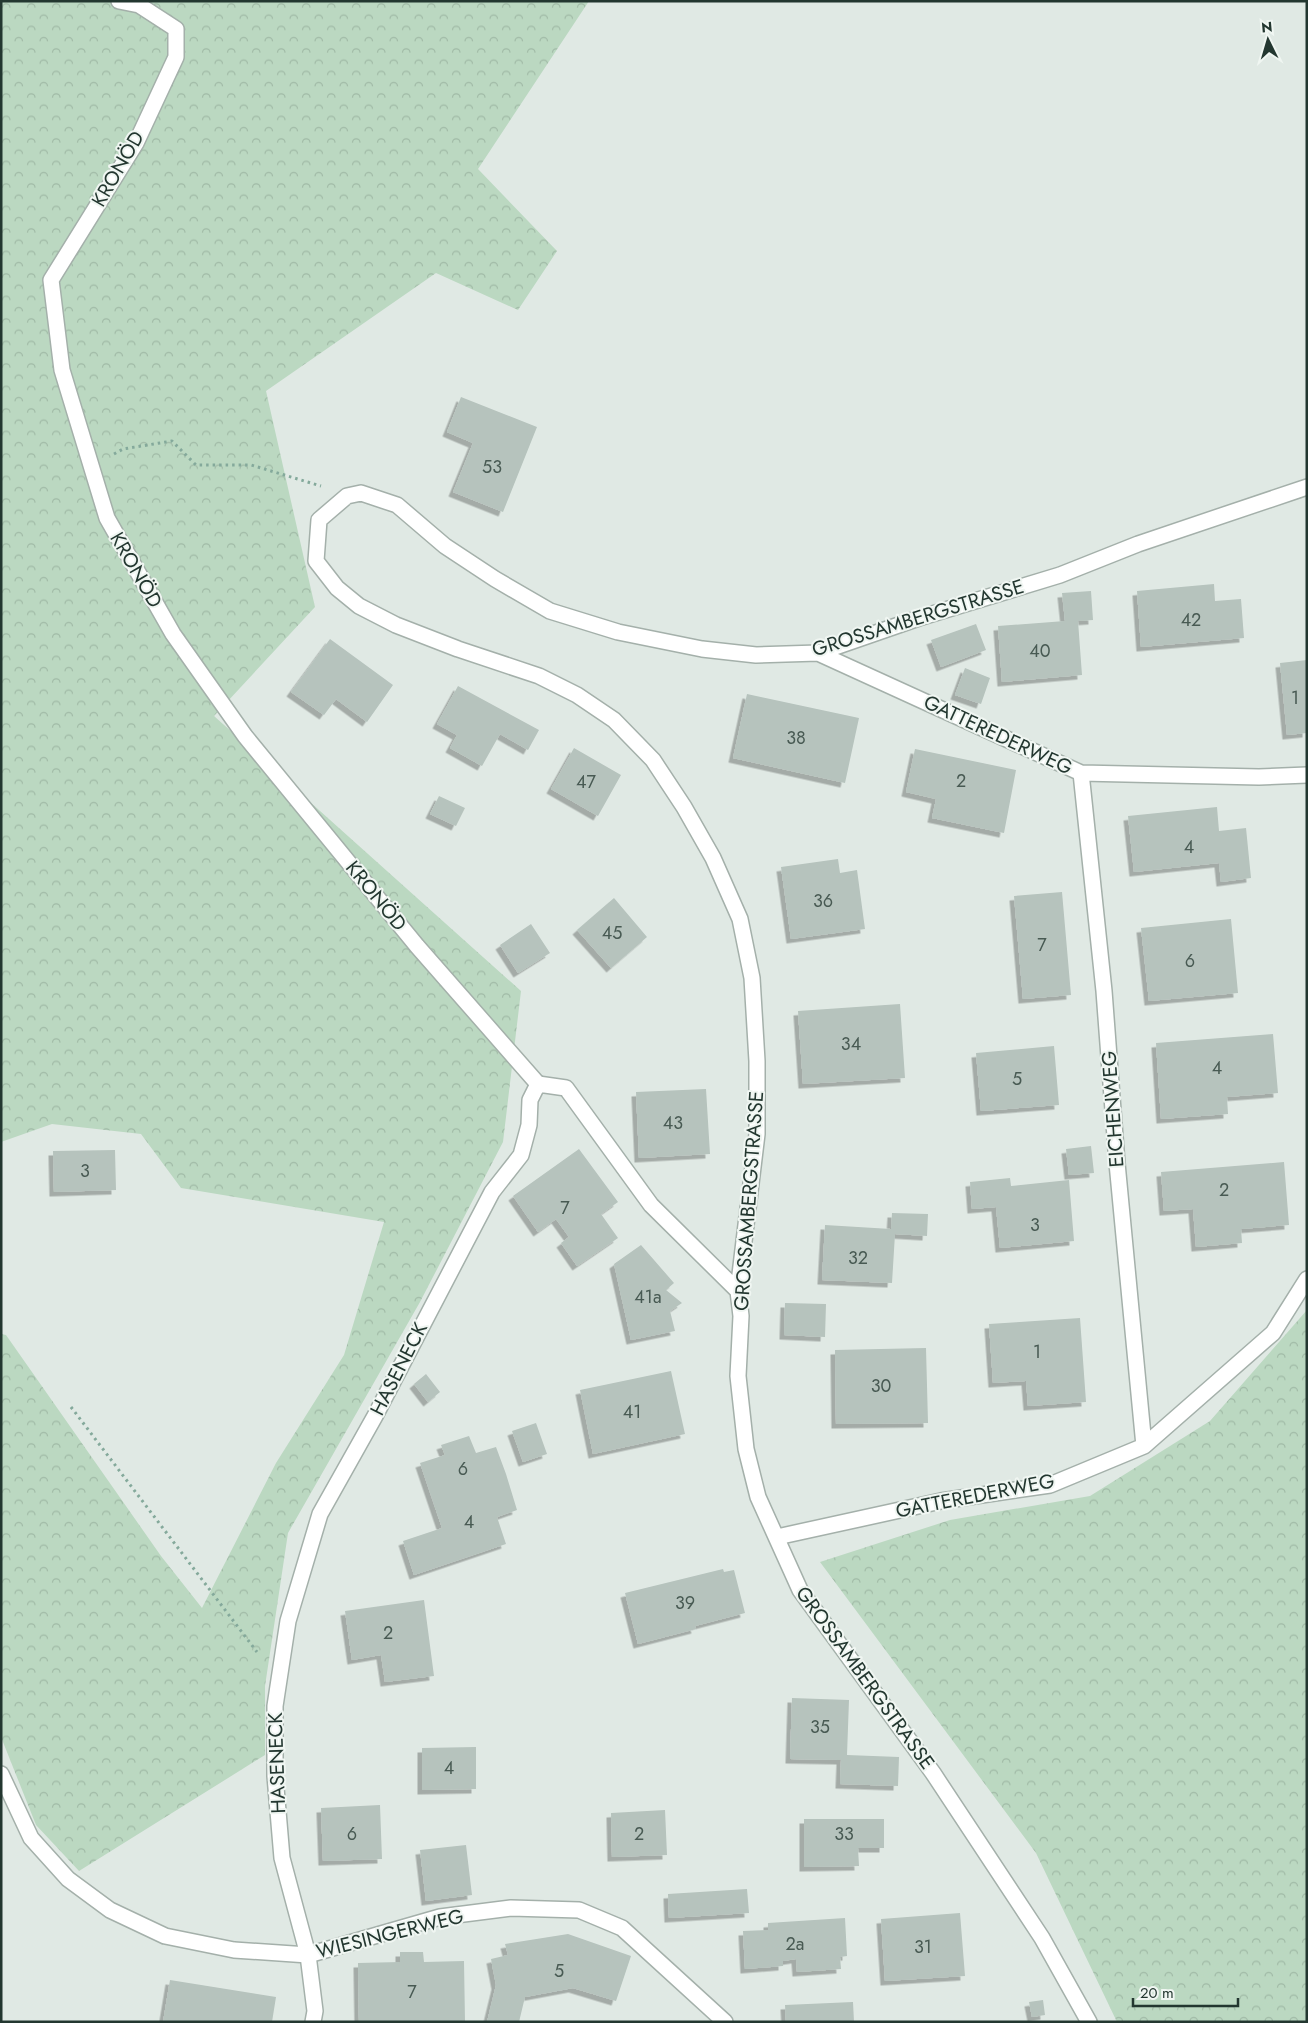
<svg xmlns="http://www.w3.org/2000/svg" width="1308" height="2023" font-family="Jost,sans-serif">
  <defs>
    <pattern id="forest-crowns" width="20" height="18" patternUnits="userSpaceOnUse" patternTransform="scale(1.25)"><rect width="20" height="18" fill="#bbd8c1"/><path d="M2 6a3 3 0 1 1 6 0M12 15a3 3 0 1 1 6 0" fill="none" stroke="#a0baa6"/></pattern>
    <filter id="shadow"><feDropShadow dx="-4.5" dy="4.5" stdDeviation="0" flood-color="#0004"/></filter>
  </defs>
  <rect width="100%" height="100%" fill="#e0e9e4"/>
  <path fill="url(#forest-crowns)" d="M 1,1 L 589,1 L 478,169 L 557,251 L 518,310 L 436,273 L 266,391 L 315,607 L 214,716 L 521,991 L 503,1142 L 420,1302 L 288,1533 L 265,1686 L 265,1755 L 79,1871 L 36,1825 L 1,1737 L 1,1334 L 6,1335 L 161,1556 L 202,1608 L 276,1463 L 344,1355 L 384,1222 L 181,1188 L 141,1134 L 52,1124 L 1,1142 Z
    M 1307,1310 L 1307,2022 L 1117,2022 L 1036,1853 L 820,1562 L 950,1520 L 1090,1496 L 1210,1421 Z"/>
  <path fill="#b6c3bd" filter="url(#shadow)" d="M 461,397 L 537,427 L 503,512 L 453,492 L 473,443 L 447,432 Z
    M 1214,584 L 1215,601 L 1241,599 L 1244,638 L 1141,647 L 1137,591 Z
    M 1091,591 L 1093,620 L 1078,621 L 1082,675 L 1002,682 L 998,626 L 1065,621 L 1062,593 Z
    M 976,624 L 986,650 L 941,667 L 931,640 Z
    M 330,639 L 393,685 L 367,722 L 336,699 L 324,715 L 291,692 Z
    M 1307,660 L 1307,733 L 1287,735 L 1280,663 Z
    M 965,668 L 990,678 L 981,704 L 955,695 Z
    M 458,686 L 539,730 L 528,750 L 500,734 L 482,766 L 450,748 L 457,735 L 437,724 Z
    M 747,694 L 859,718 L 845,783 L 733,758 Z
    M 574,748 L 621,775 L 598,816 L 551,789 Z
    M 915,749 L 1016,770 L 1004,833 L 932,818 L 936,799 L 906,792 Z
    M 439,796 L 465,808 L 456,826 L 430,814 Z
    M 1217,807 L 1219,831 L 1246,828 L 1251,878 L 1221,882 L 1219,863 L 1134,872 L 1128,816 Z
    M 838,859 L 840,873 L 857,870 L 865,929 L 791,939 L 781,867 Z
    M 1062,892 L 1071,995 L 1023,999 L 1014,896 Z
    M 614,898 L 647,937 L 611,968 L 577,930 Z
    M 1231,919 L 1238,993 L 1149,1001 L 1141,928 Z
    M 531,924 L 550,953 L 518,973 L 500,945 Z
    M 900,1004 L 905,1078 L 803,1084 L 798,1011 Z
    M 1273,1034 L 1278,1093 L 1227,1097 L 1228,1114 L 1161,1119 L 1156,1043 Z
    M 1054,1046 L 1059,1105 L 981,1111 L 976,1053 Z
    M 706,1089 L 710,1154 L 639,1158 L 636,1092 Z
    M 1091,1146 L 1094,1173 L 1069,1175 L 1066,1149 Z
    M 579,1149 L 618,1202 L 601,1214 L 618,1238 L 577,1266 L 561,1243 L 569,1237 L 556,1219 L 538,1232 L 513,1196 Z
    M 115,1150 L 116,1190 L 54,1192 L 53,1151 Z
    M 1284,1162 L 1289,1225 L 1241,1229 L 1242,1243 L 1196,1247 L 1193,1209 L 1164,1211 L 1161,1172 Z
    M 1010,1178 L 1011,1186 L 1069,1180 L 1074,1241 L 1000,1248 L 996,1207 L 972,1209 L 970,1182 Z
    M 892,1213 L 928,1214 L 927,1236 L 895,1234 L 892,1283 L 822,1280 L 825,1225 L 891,1229 Z
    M 641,1245 L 674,1283 L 666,1290 L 682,1303 L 670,1311 L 675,1331 L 631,1340 L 614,1264 Z
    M 785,1303 L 826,1304 L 825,1337 L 784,1335 Z
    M 1080,1318 L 1086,1402 L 1028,1406 L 1026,1381 L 993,1383 L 989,1324 Z
    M 926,1348 L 928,1423 L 836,1424 L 835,1350 Z
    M 671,1371 L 685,1434 L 593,1454 L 580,1390 Z
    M 426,1374 L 440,1392 L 428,1402 L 414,1384 Z
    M 536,1423 L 547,1454 L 523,1462 L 512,1431 Z
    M 469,1436 L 476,1453 L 496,1447 L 506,1474 L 517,1510 L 497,1517 L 506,1544 L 414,1575 L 403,1541 L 442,1528 L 420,1463 L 445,1455 L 441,1445 Z
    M 723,1569 L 724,1572 L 734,1570 L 745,1613 L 695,1626 L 696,1629 L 638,1644 L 625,1593 Z
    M 424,1600 L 434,1676 L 385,1682 L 381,1655 L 352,1660 L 345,1611 Z
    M 792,1698 L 849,1700 L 847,1755 L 899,1757 L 898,1786 L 840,1784 L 841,1760 L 790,1759 Z
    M 476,1747 L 476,1789 L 422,1790 L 422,1748 Z
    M 380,1805 L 382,1859 L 323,1861 L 321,1808 Z
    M 665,1810 L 667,1855 L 612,1857 L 611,1813 Z
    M 804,1819 L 884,1819 L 884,1848 L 858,1848 L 859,1866 L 804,1867 Z
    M 466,1845 L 472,1895 L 426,1901 L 420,1850 Z
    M 747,1889 L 749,1913 L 669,1918 L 668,1894 Z
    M 960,1913 L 965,1976 L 885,1981 L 881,1919 Z
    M 845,1918 L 847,1956 L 840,1957 L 841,1969 L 797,1972 L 796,1959 L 783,1961 L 783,1966 L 745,1969 L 743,1931 L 768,1930 L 768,1923 Z
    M 568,1934 L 631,1956 L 616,2001 L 573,1988 L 525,1997 L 519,2022 L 487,2022 L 496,1985 L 491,1959 L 508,1955 L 505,1944 Z
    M 400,1952 L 423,1952 L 424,1962 L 464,1961 L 465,2022 L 359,2022 L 358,1963 L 400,1962 Z
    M 170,1980 L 276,1997 L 272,2022 L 163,2022 Z
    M 1043,2000 L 1045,2015 L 1032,2017 L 1029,2002 Z
    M 853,2002 L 854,2022 L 786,2022 L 785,2005 Z"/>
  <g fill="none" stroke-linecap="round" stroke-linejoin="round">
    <g stroke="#a4b0aa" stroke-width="18">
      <path id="service" d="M 119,1 L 139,5 L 176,29 L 176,57 L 136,143 L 51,280 L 62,370 L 107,518 L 173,634 L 245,736 L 417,946 L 538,1084
        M 1,1774 L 31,1838 L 68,1879 L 110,1910 L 165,1936 L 234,1950 L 308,1955"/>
    </g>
    <g stroke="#a4b0aa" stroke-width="18">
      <path id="minor" d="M 818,653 L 1081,773 L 1259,777 L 1307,775
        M 1081,773 L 1104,991 L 1117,1163 L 1144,1446
        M 777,1537 L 941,1501 L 1050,1485 L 1144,1446 L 1273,1333 L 1307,1279
        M 308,1955 L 440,1917 L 511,1908 L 579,1910 L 622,1928 L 725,2022
        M 313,2022 L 315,2011 L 308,1955 L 282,1858 L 275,1776 L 275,1706 L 288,1621 L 320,1514 L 375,1416 L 492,1192 L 521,1155 L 529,1125 L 530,1100 L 538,1084 L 566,1088 L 651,1205 L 738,1291
        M 1089,2022 L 1042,1938 L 933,1773 L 800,1590 L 758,1497 L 746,1449 L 738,1376 L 741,1316 L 738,1291 L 757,1134 L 757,1061 L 752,978 L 740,919 L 713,858 L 684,807 L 653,760 L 614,720 L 577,695 L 539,676 L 458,649 L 396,625 L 359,606 L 337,588 L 316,561 L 319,520 L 347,496 L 361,493 L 397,505 L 445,546 L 495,579 L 550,611 L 618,632 L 702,649 L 756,655 L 818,653 L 919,618 L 1060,575 L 1138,544 L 1307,487"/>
    </g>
    <path stroke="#84a99b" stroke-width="3" stroke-dasharray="2.5 4" stroke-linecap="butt" d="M 114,454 L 123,449 L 172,441 L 196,465 L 251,465 L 321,486
      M 71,1407 L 257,1652"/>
    <use href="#service" stroke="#fff" stroke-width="15"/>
    <use href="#minor" stroke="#fff" stroke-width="15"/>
  </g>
  <g text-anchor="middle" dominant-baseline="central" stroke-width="4" stroke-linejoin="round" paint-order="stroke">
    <g font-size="18" fill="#485a53">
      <text x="492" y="467">53</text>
      <text x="1191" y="620">42</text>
      <text x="1040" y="651">40</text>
      <text x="1295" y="698">1</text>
      <text x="796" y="738">38</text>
      <text x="961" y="781">2</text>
      <text x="586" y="782">47</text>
      <text x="1189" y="847">4</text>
      <text x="823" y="901">36</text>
      <text x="612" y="933">45</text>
      <text x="1042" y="945">7</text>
      <text x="1190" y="961">6</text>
      <text x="851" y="1044">34</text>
      <text x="1217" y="1068">4</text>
      <text x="1017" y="1079">5</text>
      <text x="673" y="1123">43</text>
      <text x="85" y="1171">3</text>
      <text x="1224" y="1190">2</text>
      <text x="565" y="1208">7</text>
      <text x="1035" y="1225">3</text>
      <text x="858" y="1258">32</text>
      <text x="648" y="1297">41a</text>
      <text x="1037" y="1352">1</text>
      <text x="881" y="1386">30</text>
      <text x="632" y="1412">41</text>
      <text x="463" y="1469">6</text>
      <text x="469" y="1522">4</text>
      <text x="685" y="1603">39</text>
      <text x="388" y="1633">2</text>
      <text x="820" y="1727">35</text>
      <text x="449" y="1768">4</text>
      <text x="352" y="1834">6</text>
      <text x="639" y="1834">2</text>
      <text x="844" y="1834">33</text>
      <text x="795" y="1944">2a</text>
      <text x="923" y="1947">31</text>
      <text x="559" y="1971">5</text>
      <text x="412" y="1992">7</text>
    </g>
    <g font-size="20" fill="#233730" stroke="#f0f6f2">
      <text transform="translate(118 169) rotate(-60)">KRONÖD</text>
      <text transform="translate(136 570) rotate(60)">KRONÖD</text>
      <text transform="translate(918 618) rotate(-17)">GROSSAMBERGSTRASSE</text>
      <text transform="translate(998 735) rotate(25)">GATTEREDERWEG</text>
      <text transform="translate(376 896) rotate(51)">KRONÖD</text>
      <text transform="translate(1113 1109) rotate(-94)">EICHENWEG</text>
      <text transform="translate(749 1201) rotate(-86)">GROSSAMBERGSTRASSE</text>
      <text transform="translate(399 1369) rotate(-63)">HASENECK</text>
      <text transform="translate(975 1496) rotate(-11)">GATTEREDERWEG</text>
      <text transform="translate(865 1678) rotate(54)">GROSSAMBERGSTRASSE</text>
      <text transform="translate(277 1763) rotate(-92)">HASENECK</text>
      <text transform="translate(390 1934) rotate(-14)">WIESINGERWEG</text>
    </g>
  </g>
  <rect width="1308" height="2023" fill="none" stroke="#233730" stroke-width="5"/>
  <g transform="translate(1268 40) rotate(355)" stroke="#f0f6f2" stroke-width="4" paint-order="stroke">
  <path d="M0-4L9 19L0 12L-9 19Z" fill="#233730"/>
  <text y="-8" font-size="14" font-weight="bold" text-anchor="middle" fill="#233730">N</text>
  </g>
  <path d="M1133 1998v8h105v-8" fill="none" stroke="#233730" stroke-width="2.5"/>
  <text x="1140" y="1998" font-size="15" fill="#233730" stroke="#f0f6f2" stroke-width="4" paint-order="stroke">20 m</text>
</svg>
